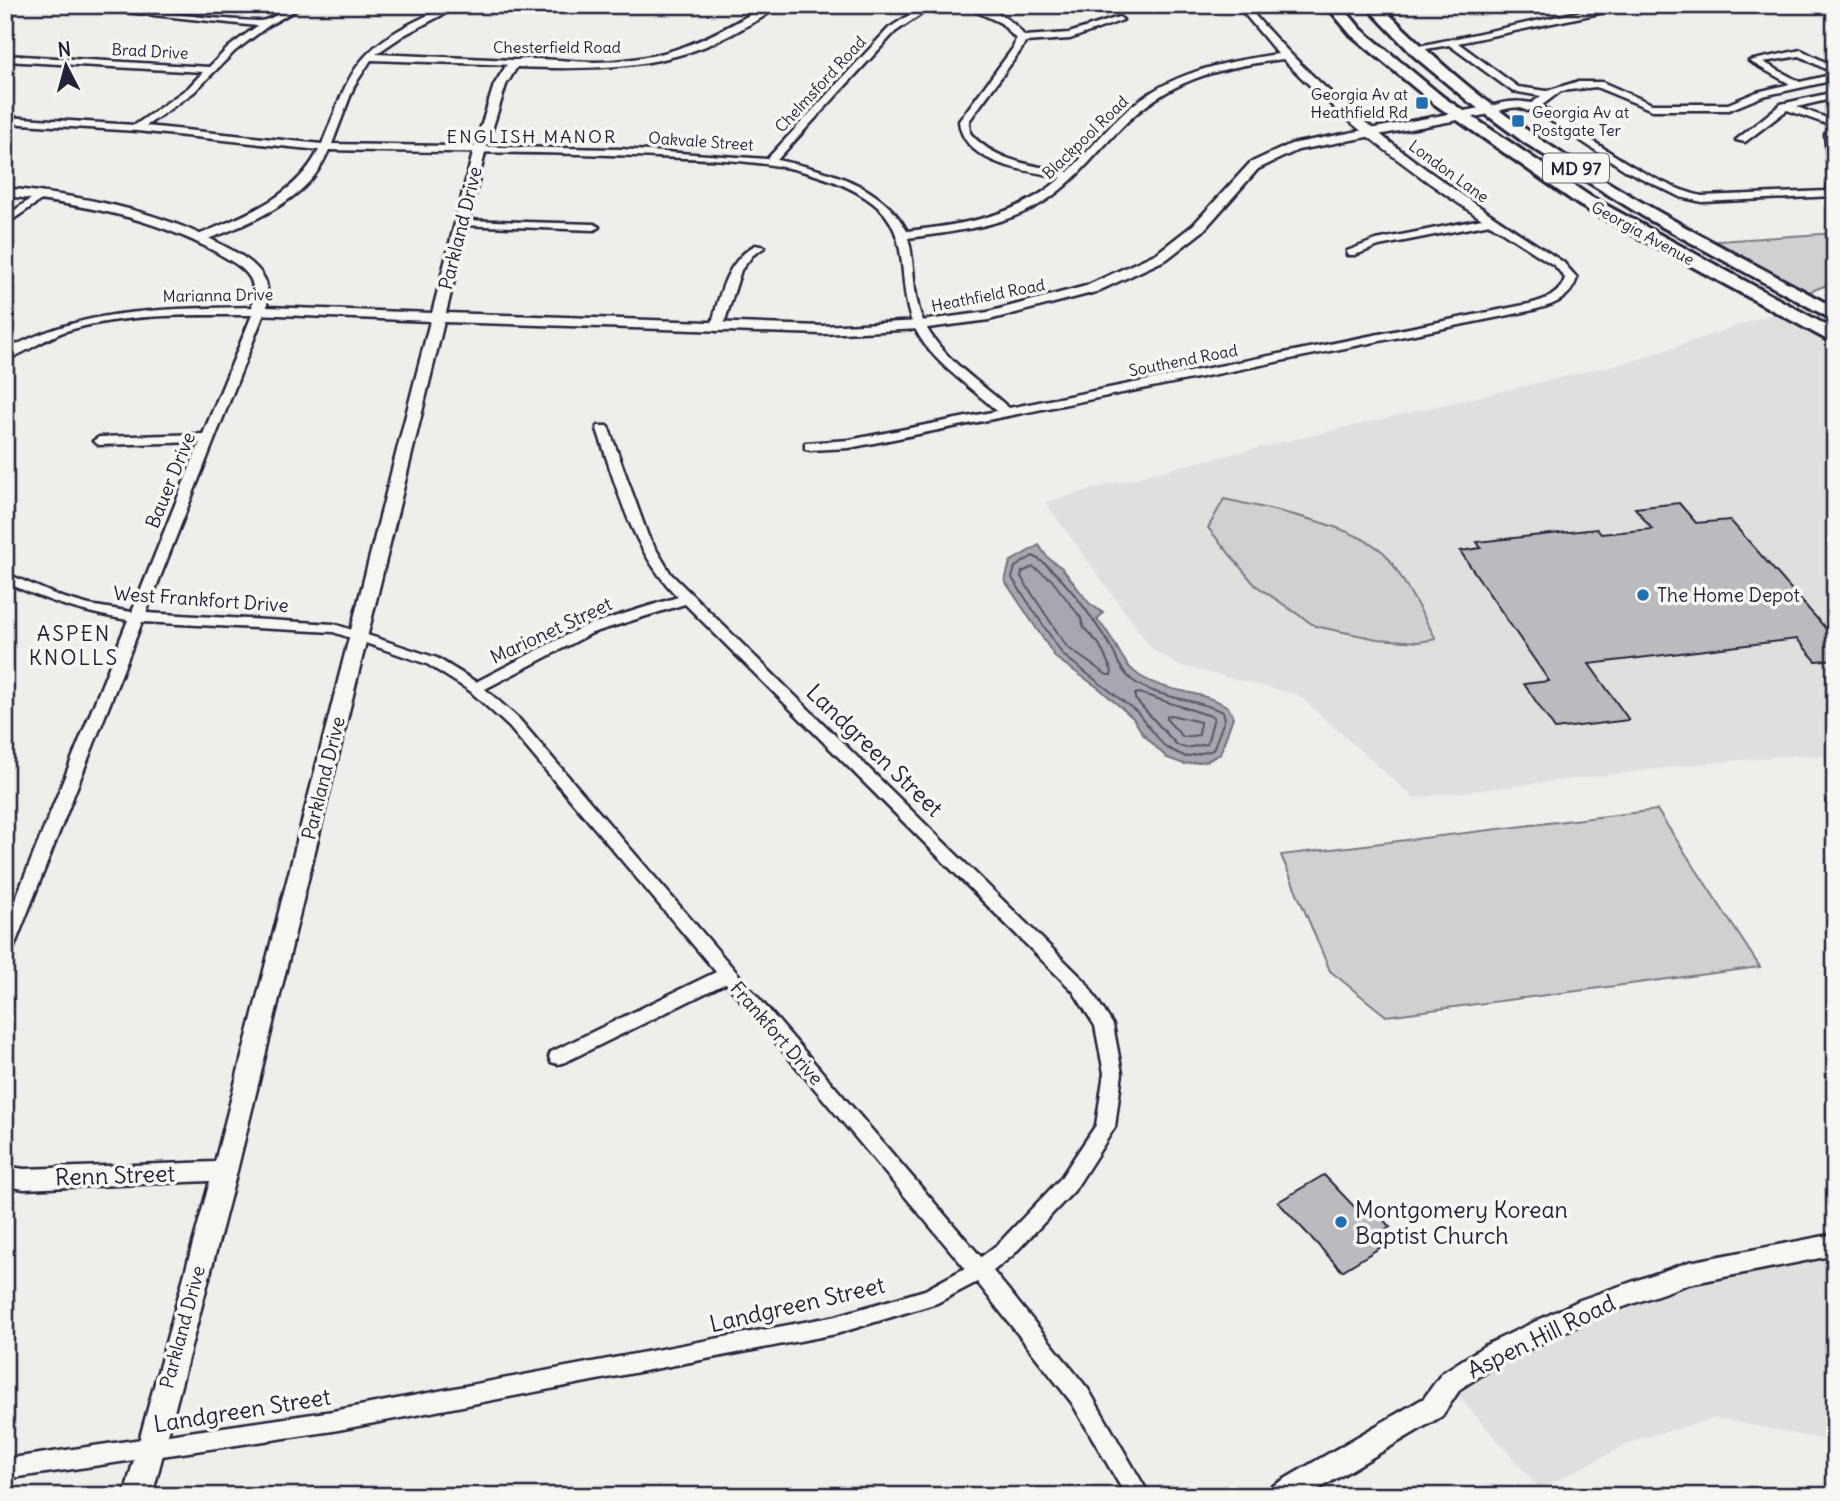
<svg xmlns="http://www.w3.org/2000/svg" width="1840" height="1501" font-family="Delius,sans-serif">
  <rect width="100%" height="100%" fill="#eeeeeb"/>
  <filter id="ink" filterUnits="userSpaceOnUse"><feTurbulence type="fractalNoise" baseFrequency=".0143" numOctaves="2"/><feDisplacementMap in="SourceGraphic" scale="14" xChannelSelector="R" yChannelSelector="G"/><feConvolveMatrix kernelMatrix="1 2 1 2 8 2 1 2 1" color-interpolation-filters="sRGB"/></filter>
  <g filter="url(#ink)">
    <path fill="#dfdfde" d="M 1783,310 L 1835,338 L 1835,757 L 1792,755 L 1700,764 L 1414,798 L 1298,695 L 1178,665 L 1152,649 L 1045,502 L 1181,466 L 1640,359 Z
      M 1835,1244 L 1835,1442 L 1717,1418 L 1638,1439 L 1540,1489 L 1447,1383 L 1605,1302 Z"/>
    <path fill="#d0d0d1" stroke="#797986" stroke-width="2" d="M 1835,233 L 1835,282 L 1798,296 L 1704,242 Z
      M 1224,499 C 1268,509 1348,523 1383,552 C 1395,562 1426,621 1436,639 L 1419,642 L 1377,639 L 1315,626 L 1255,585 L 1208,528 Z
      M 1657,810 L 1760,967 L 1386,1016 L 1330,971 L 1281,855 Z"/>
    <path fill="#a7a7af" stroke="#727281" stroke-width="2" d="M 1039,545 L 1047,557 L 1062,568 L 1089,603 L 1103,613 L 1097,620 C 1116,637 1120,664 1140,676 C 1167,693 1202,690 1228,707 L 1233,717 L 1220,754 L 1207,761 L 1184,764 L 1167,758 L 1143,734 L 1133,718 L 1100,689 L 1056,658 L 1005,581 L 1010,562 Z"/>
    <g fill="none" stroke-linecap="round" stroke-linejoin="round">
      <path stroke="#575769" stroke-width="2" d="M 1033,556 C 1060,570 1090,615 1106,639 C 1116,653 1118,669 1132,680 C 1157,699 1195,698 1223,712 L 1225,718 L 1213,750 L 1186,757 L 1165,747 L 1137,712 L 1063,655 L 1012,578 L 1015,567 Z
        M 1033,567 L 1051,579 L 1081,618 L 1084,628 L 1099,644 L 1112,671 L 1111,675 L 1107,675 L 1067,647 L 1021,577 L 1022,572 Z
        M 1139,693 L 1214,717 L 1207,744 L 1186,748 L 1177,745 L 1135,699 L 1135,694 Z
        M 1171,715 L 1200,722 L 1199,735 L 1183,737 L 1167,720 L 1167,716 Z"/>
    </g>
    <path fill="#bbbbbf" stroke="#22223b" stroke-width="2" d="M 1679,503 L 1696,523 L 1730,520 L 1835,639 L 1835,659 L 1816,661 L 1797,639 L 1589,664 L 1629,720 L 1555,729 L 1524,684 L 1549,681 L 1460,551 L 1481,548 L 1477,542 L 1597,529 L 1601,534 L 1652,529 L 1635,508 Z
      M 1324,1175 L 1364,1217 L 1375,1211 L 1390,1227 L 1380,1233 L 1389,1242 L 1342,1271 L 1278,1202 Z"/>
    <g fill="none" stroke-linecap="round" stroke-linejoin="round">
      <g stroke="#22223b" stroke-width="5">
        <path id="minor" d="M 59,5 C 126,5 192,19 259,21 C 274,21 286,5 304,5 L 268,26 L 235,51 L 194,92 L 146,126 L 322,144 C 348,82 350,53 416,21 C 431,14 445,5 461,5 L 404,35 L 376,54 L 513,60 L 516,61 L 516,65 L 371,60 L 354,86 L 332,144 L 620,149 L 767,159 L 889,28 L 925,5 L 935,5 L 895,32 L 777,160 C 826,170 882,184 907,231 C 961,225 1020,216 1062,177 C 1028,171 963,165 959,121 L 1013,48 L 1016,39 L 1001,23 L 962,5 C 985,5 1011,16 1024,36 L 1069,33 L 1119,17 L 1123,20 L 1070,39 L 1025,42 L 1021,50 L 969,121 L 970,133 C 995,162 1032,165 1068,172 C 1087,153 1104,131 1124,113 C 1167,73 1222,62 1278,54 L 1237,5 L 1246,5 C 1337,114 1445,185 1563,262 L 1577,278 C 1570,301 1550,306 1529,311 L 849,448 L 810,450 L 805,449 L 805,443 L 849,440 L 997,411 C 969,385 928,360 913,324 C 897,287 911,239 880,209 C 860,190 831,179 805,172 C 757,159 706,159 657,157 C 548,151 438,153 329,150 C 323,163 316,176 305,186 C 281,210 232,232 200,241 L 194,238 L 196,236 C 244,215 294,199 319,150 L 137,131 L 5,123 L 5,117 L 135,125 L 188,88 L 203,72 L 5,61 L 5,55 L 209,67 L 229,47 L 257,26 ZM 1283,59 C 1343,121 1411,172 1482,219 L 1376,240 L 1347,251 L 1347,255 L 1355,255 L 1379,246 L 1490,224 L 1555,266 L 1565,278 C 1560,295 1545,300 1529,304 L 1009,408 C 979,381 934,354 920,313 C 912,289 915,262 908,238 C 956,232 1012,225 1051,197 C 1078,178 1097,152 1120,129 C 1168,79 1217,68 1283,59 Z
          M 477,5 L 536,7 L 594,5 L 536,13 Z
          M 1611,5 L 1615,8 L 1614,10 L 1458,43 L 1518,87 L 1547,91 L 1576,82 L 1602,82 L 1652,104 L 1728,104 L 1757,92 L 1790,84 L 1749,61 L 1801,50 L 1835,67 L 1835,74 L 1800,56 L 1763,62 L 1800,82 L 1835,74 L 1835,80 L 1763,96 L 1729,110 L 1652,110 L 1596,87 L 1561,91 L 1541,106 C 1589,137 1646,183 1702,196 L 1827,191 L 1829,180 L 1825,134 L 1835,129 L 1835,196 L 1702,202 L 1680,197 L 1625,170 L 1533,109 L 1527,111 C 1514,102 1502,113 1487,112 L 1487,108 C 1502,101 1516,100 1532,103 L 1541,96 L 1512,91 L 1449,45 L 1415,51 L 1410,48 Z
          M 1835,92 L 1835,98 L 1797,107 L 1835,121 L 1835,127 L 1787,110 L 1745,142 L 1736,140 L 1781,104 Z
          M 38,194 L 47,196 L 5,225 L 5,217 Z
          M 463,220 L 594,224 L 599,227 L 594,230 L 459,225 L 459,221 Z
          M 755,245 L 765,247 L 753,255 L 741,270 L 723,327 L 717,331 L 713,330 L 711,327 C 720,295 725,263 755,245 Z
          M 259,307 L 265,311 L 146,613 L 334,624 L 437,658 L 476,682 L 582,627 L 678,597 C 632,551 617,488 597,429 L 598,426 L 608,426 L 648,536 L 671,574 L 1085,981 L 1113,1025 L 1122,1073 L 1115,1127 L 1074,1191 L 1012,1256 L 993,1271 L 1088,1389 L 1150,1496 L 1126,1496 L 1072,1403 L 977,1282 L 937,1303 L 836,1334 L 333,1431 L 5,1479 L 5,1459 L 333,1411 L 836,1316 L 925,1290 L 965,1268 L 726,983 L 565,1062 L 558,1064 L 551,1062 L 549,1057 L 551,1052 L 716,972 L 509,727 L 470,691 L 427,664 L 333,632 L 142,622 L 14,947 L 11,952 L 5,953 L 5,925 L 128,620 C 81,612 49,602 5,582 L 5,573 L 61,597 L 89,605 L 132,612 L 200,442 L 99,445 L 93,441 L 99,437 L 203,434 L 252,315 C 191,315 128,313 69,330 C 46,337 27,353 5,360 L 5,351 C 84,306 171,309 259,307 ZM 685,604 L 1073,991 L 1095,1026 L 1104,1073 L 1096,1125 L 1060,1179 L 998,1244 L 981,1257 L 519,719 L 485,689 L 592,633 Z"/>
      </g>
      <g stroke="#22223b" stroke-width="5">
        <path id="tertiary" d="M 766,5 L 779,5 C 769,15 755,21 743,28 C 671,70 597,70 517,67 L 506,85 L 486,149 L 446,313 L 822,326 L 920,321 L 988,312 L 1086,286 L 1157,253 L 1193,225 L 1250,163 L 1291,144 L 1490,106 L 1496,110 L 1490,114 L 1298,150 L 1258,169 L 1203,231 L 1167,259 L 1096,292 L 989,320 L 920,329 L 822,334 L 444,322 L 237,1171 L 152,1496 L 124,1496 L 210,1181 L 24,1189 L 5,1186 L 5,1166 L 24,1169 L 215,1162 L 430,321 L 254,314 C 249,303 257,289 250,278 C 243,266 227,259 216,252 C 150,216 79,204 5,196 L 5,188 C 81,196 156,209 224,246 C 239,254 258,264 265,280 C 269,289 267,298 267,307 L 432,313 L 474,149 L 494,85 L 509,61 C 536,56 567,62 595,62 C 664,61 708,40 766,5 Z
          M 1835,1234 L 1835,1255 L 1689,1284 L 1598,1316 L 1502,1362 L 1460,1389 L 1442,1416 L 1307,1496 L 1267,1496 L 1271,1487 L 1424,1398 L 1442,1373 L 1484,1346 L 1580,1300 L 1689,1262 Z"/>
      </g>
      <g stroke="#22223b" stroke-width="6">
        <path id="primary" d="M 1326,5 L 1341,5 L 1361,29 L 1443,97 L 1591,197 L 1835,330 L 1835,344 L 1579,205 L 1433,103 L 1351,35 Z
          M 1365,5 L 1380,5 C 1412,37 1444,67 1479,95 C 1588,180 1714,242 1835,308 L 1835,321 L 1646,218 L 1525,143 L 1468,101 L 1415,57 Z"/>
      </g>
      <use href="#minor" fill="#f6f6f2" fill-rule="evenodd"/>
      <use href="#tertiary" fill="#f6f6f2" fill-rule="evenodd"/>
      <use href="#primary" fill="#f6f6f2" fill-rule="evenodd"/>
    </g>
  </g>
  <g fill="#1f6fb2" stroke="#f6f6f2" stroke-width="2.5">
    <rect x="1415" y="96" width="14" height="14" rx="3.5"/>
    <rect x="1511" y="114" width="14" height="14" rx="3.5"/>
    <circle cx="1643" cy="595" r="7"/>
    <circle cx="1341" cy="1222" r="7"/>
  </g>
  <g text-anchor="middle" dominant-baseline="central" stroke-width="7" stroke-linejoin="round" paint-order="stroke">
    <g font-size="16" fill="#22223b" stroke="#f6f6f2">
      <text x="557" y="47">Chesterfield Road</text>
      <text transform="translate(150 51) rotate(3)">Brad Drive</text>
      <text transform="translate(820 84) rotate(-47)">Chelmsford Road</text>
      <text transform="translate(1085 137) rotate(-44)">Blackpool Road</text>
      <text transform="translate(701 141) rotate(4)">Oakvale Street</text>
      <text transform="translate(1449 171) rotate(36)">London Lane</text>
      <text transform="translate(1643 233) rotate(29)">Georgia Avenue</text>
      <text transform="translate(218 295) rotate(-1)">Marianna Drive</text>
      <text transform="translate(988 295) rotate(-11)">Heathfield Road</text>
      <text transform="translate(1183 360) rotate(-11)">Southend Road</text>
    </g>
    <g font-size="16" fill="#22223b" stroke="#f6f6f2" text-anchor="end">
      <text x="1408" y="94">Georgia Av at<tspan x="1408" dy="18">Heathfield Rd</tspan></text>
      <text x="1532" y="112" text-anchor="start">Georgia Av at<tspan x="1532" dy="18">Postgate Ter</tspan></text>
    </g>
    <g font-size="18" letter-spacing="2" fill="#22223b" stroke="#f6f6f2">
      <text x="532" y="136">ENGLISH MANOR</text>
    </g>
    <rect fill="#f6f6f2" stroke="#626272" stroke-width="2" x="1543" y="153.5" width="66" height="29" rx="5"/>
    <g font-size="18" font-weight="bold" fill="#22223b">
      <text x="1576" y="168">MD 97</text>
    </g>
    <g font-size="19" fill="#22223b" stroke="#f6f6f2">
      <text transform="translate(460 228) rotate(-76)">Parkland Drive</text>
      <text transform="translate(170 480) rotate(-68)">Bauer Drive</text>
      <text transform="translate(201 599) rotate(4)">West Frankfort Drive</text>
      <text transform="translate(551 630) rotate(-25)">Marionet Street</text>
      <text transform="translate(323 778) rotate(-76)">Parkland Drive</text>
      <text transform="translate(777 1033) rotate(49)">Frankfort Drive</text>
      <text transform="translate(182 1327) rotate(-75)">Parkland Drive</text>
    </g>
    <g font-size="19" fill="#22223b" stroke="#f6f6f2" text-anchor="start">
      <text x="1657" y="595">The Home Depot</text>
    </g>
    <g font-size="21" letter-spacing="2" fill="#22223b" stroke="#f6f6f2">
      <text x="74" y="633">ASPEN<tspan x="74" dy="24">KNOLLS</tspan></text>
    </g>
    <g font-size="23" fill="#22223b" stroke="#f6f6f2">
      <text transform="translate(875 750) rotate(44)">Landgreen Street</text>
      <text transform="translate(115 1175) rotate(-2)">Renn Street</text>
      <text transform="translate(797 1304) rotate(-13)">Landgreen Street</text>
      <text transform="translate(1541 1336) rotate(-26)">Aspen Hill Road</text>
      <text transform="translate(242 1410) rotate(-9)">Landgreen Street</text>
    </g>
    <g font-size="23" fill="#22223b" stroke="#f6f6f2" text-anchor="start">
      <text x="1355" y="1209">Montgomery Korean<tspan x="1355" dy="26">Baptist Church</tspan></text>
    </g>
  </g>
  <rect width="1840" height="1501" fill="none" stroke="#f6f6f2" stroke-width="28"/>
  <rect x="14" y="14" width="1812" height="1473" fill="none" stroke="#22223b" stroke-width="2.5" filter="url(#ink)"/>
  <g transform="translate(66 66) rotate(354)" stroke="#f6f6f2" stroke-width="5" paint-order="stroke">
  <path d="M0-5L12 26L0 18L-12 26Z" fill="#22223b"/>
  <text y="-10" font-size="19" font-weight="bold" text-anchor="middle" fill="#22223b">N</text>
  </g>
</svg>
